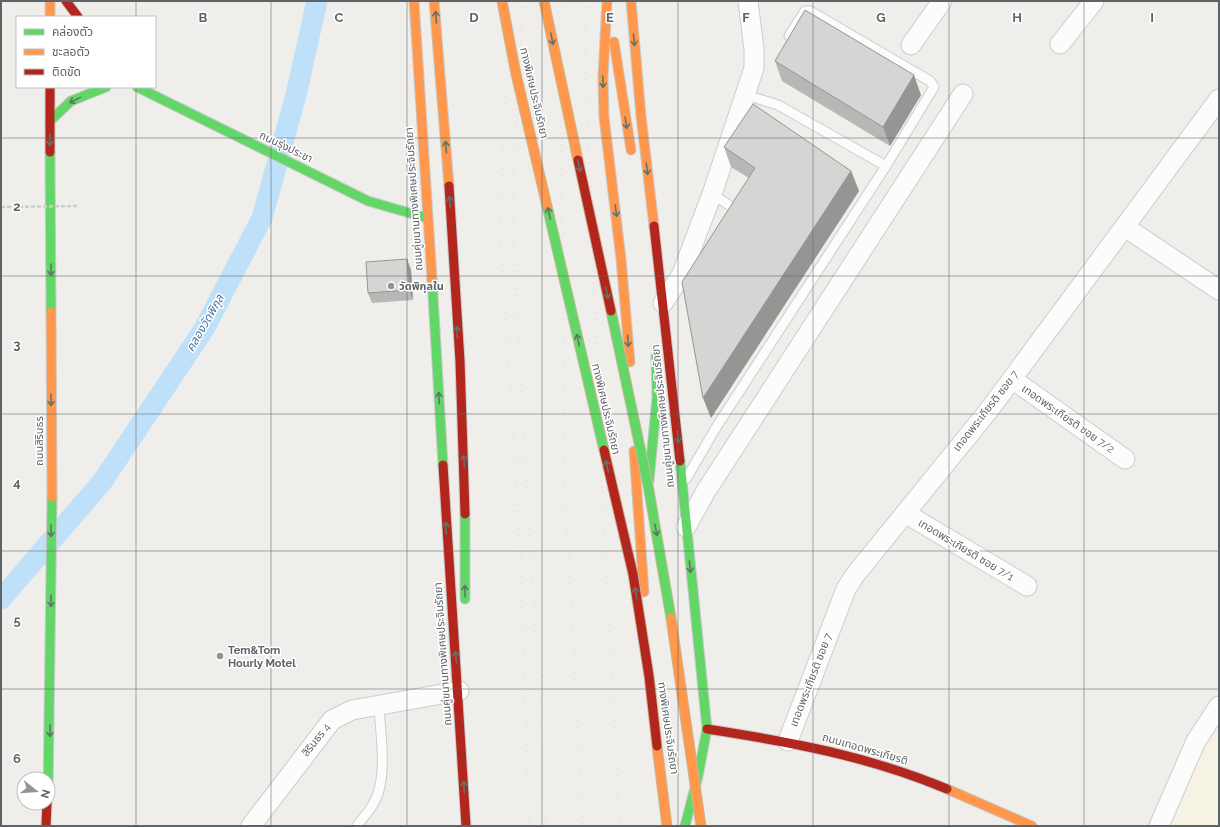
<svg xmlns="http://www.w3.org/2000/svg" width="1220" height="827" font-family="Raleway,'Noto Sans Thai',sans-serif">
  <rect width="100%" height="100%" fill="#efeeea"/>
  <path fill="#f7f3e4" d="M 1219,716 L 1219,826 L 1165,826 Z"/>
  <g fill="none" stroke-linecap="round" stroke-linejoin="round">
    <path stroke="#bfe0f9" stroke-width="21" d="M 1,599 L 102,482 L 204,329 L 262,218 L 296,95 L 317,1"/>
    <g stroke="#cbcccc" stroke-width="11">
      <path id="lane" d="M 746,95 L 778,105 L 886,166
        M 712,194 L 741,213
        M 686,479 L 717,426 L 886,166 L 934,87 L 930,81 L 810,11 L 805,11 L 789,36
        M 357,826 C 365,815 376,804 379,790 C 386,763 380,732 379,704"/>
    </g>
    <g stroke="#cbcccc" stroke-width="21">
      <path id="street" d="M 1060,44 L 1094,1
        M 911,45 L 942,1
        M 1125,227 L 1219,290
        M 663,303 L 682,274 L 690,252 L 712,194 L 754,68 L 754,49 L 748,1
        M 1012,379 L 1125,459
        M 905,513 L 1027,586
        M 686,527 L 706,491 L 963,94
        M 788,741 L 846,589 L 855,575 L 989,410 L 1219,99
        M 251,826 L 332,720 L 352,710 L 459,691
        M 1159,826 L 1196,741 L 1219,706"/>
    </g>
    <g stroke="#cacacb" stroke-width="11">
      <path id="fast" d="M 137,87 L 368,201 L 427,218
        M 50,121 L 71,101 L 106,87
        M 50,152 L 51,312
        M 432,279 L 443,465
        M 680,461 L 707,729 L 698,776 L 685,826
        M 649,481 L 657,397 L 656,356
        M 465,599 L 465,514
        M 48,796 L 52,497"/>
    </g>
    <g stroke="#cacacb" stroke-width="11">
      <path id="slow" d="M 50,1 L 50,17
        M 414,1 L 432,279
        M 434,1 L 449,186
        M 607,1 L 603,77 L 604,117 L 621,259 L 630,362
        M 631,1 L 641,116 L 654,226
        M 614,42 L 631,150
        M 51,312 L 52,497
        M 634,451 L 644,592
        M 947,789 L 1032,826"/>
    </g>
    <g stroke="#cacacb" stroke-width="11">
      <path id="jam" d="M 66,1 L 78,17
        M 50,87 L 50,152
        M 449,186 L 460,361 L 465,514
        M 654,226 L 680,461
        M 443,465 L 466,826
        M 707,729 C 791,742 868,756 947,789
        M 46,826 L 47,803"/>
    </g>
    <use href="#lane" stroke="#fdfcfc" stroke-width="9"/>
    <use href="#street" stroke="#fdfcfc" stroke-width="19"/>
    <use href="#fast" stroke="#63d668" stroke-width="9"/>
    <use href="#slow" stroke="#ff974d" stroke-width="9"/>
    <use href="#jam" stroke="#b3261e" stroke-width="9"/>
    <path stroke="#e4e4e4" stroke-width="3" stroke-dasharray="1 5" stroke-linecap="butt" d="M 509,1 L 500,232 L 520,548 L 529,826
      M 522,1 L 514,164 L 514,253 L 546,826
      M 560,1 L 565,493 L 583,826
      M 585,1 L 585,61 L 602,492 L 620,826"/>
    <g stroke="#c8b996" stroke-width="11" stroke-linecap="butt">
      <path id="fast-bridge" d="M 547,206 L 604,450
        M 611,311 L 648,485 L 671,618"/>
    </g>
    <g stroke="#c8b996" stroke-width="11" stroke-linecap="butt">
      <path id="slow-bridge" d="M 502,1 L 516,74 L 547,206
        M 544,1 L 578,160
        M 671,618 L 701,826
        M 657,746 L 667,826"/>
    </g>
    <g stroke="#c8b996" stroke-width="11" stroke-linecap="butt">
      <path id="jam-bridge" d="M 578,160 L 611,311
        M 604,450 L 633,574 L 649,676 L 657,746"/>
    </g>
    <path stroke="#cacfcc" stroke-width="2.5" stroke-dasharray="4 2" stroke-linecap="butt" d="M 1,207 L 78,206"/>
    <use href="#fast-bridge" stroke="#63d668" stroke-width="9"/>
    <use href="#slow-bridge" stroke="#ff974d" stroke-width="9"/>
    <use href="#jam-bridge" stroke="#b3261e" stroke-width="9"/>
  </g>
  <path fill="#b8b7b5" d="M 775,61 L 921,95 L 890,146 L 782,81 Z
    M 724,147 L 851,171 L 859,191 L 711,418 L 749,178 L 731,167 Z
    M 407,259 L 411,270 L 413,300 L 372,303 L 368,293 Z"/>
  <path fill="#969594" d="M 914,75 L 921,95 L 890,146 L 883,127 Z
    M 851,171 L 859,191 L 711,418 L 703,398 Z
    M 407,259 L 411,270 L 413,300 L 409,290 Z"/>
  <path fill="#d6d5d3" stroke="#969594" d="M 805,10 L 914,75 L 883,127 L 775,61 Z
    M 753,104 L 851,171 L 703,398 L 682,282 L 755,168 L 724,147 Z
    M 407,259 L 409,290 L 368,293 L 366,262 Z"/>
  <defs><path id="oneway-shaft" d="M-6 0H5M1.5-3L5.5 0L1.5 3" fill="none" stroke-width="1.6" stroke-linecap="round" stroke-linejoin="round"/></defs>
  <g stroke="#607468">
    <use href="#oneway-shaft" transform="translate(436 17) rotate(-94)"/>
    <use href="#oneway-shaft" transform="translate(552 39) rotate(79)"/>
    <use href="#oneway-shaft" transform="translate(634 40) rotate(85)"/>
    <use href="#oneway-shaft" transform="translate(603 82) rotate(88)"/>
    <use href="#oneway-shaft" transform="translate(75 100) rotate(154)"/>
    <use href="#oneway-shaft" transform="translate(626 123) rotate(81)"/>
    <use href="#oneway-shaft" transform="translate(50 140) rotate(90)"/>
    <use href="#oneway-shaft" transform="translate(446 147) rotate(-94)"/>
    <use href="#oneway-shaft" transform="translate(579 166) rotate(77)"/>
    <use href="#oneway-shaft" transform="translate(647 169) rotate(83)"/>
    <use href="#oneway-shaft" transform="translate(450 202) rotate(-93)"/>
    <use href="#oneway-shaft" transform="translate(616 211) rotate(83)"/>
    <use href="#oneway-shaft" transform="translate(549 213) rotate(-103)"/>
    <use href="#oneway-shaft" transform="translate(51 270) rotate(90)"/>
    <use href="#oneway-shaft" transform="translate(607 293) rotate(77)"/>
    <use href="#oneway-shaft" transform="translate(457 332) rotate(-93)"/>
    <use href="#oneway-shaft" transform="translate(578 340) rotate(-103)"/>
    <use href="#oneway-shaft" transform="translate(628 341) rotate(86)"/>
    <use href="#oneway-shaft" transform="translate(439 398) rotate(-93)"/>
    <use href="#oneway-shaft" transform="translate(51 400) rotate(90)"/>
    <use href="#oneway-shaft" transform="translate(678 437) rotate(85)"/>
    <use href="#oneway-shaft" transform="translate(464 461) rotate(-93)"/>
    <use href="#oneway-shaft" transform="translate(607 466) rotate(-103)"/>
    <use href="#oneway-shaft" transform="translate(446 528) rotate(-93)"/>
    <use href="#oneway-shaft" transform="translate(656 530) rotate(79)"/>
    <use href="#oneway-shaft" transform="translate(51 531) rotate(90)"/>
    <use href="#oneway-shaft" transform="translate(690 567) rotate(84)"/>
    <use href="#oneway-shaft" transform="translate(465 591) rotate(-92)"/>
    <use href="#oneway-shaft" transform="translate(636 593) rotate(-99)"/>
    <use href="#oneway-shaft" transform="translate(51 601) rotate(90)"/>
    <use href="#oneway-shaft" transform="translate(456 657) rotate(-95)"/>
    <use href="#oneway-shaft" transform="translate(50 731) rotate(91)"/>
    <use href="#oneway-shaft" transform="translate(464 787) rotate(-93)"/>
  </g>
  <path fill="none" stroke="#5f6368" stroke-width="1" stroke-opacity="0.55" d="M 136,1 L 136,17M 271,1 L 271,826M 407,1 L 407,826M 542,1 L 542,826M 678,1 L 678,826M 813,1 L 813,826M 949,1 L 949,826M 1084,1 L 1084,826M 136,87 L 136,826M 1,138 L 1219,138M 1,276 L 1219,276M 1,414 L 1219,414M 1,551 L 1219,551M 1,689 L 1219,689"/>
  <g fill="#919496" stroke="#fff" stroke-width="1.5">
    <circle cx="391" cy="286" r="4"/>
    <circle cx="220" cy="656" r="4"/>
  </g>
  <g text-anchor="middle" dominant-baseline="central" stroke-width="3" stroke-linejoin="round" paint-order="stroke">
    <g font-size="11" fill="#5f6368" stroke="#fff">
      <text transform="translate(534 93) rotate(77)">ทางพิเศษประจิมรัถยา</text>
      <text transform="translate(286 147) rotate(26)">ถนนรุ่งประชา</text>
      <text transform="translate(414 199) rotate(-94)">ถนนคู่ขนานทางพิเศษประจิมรัถยา</text>
      <text transform="translate(606 409) rotate(77)">ทางพิเศษประจิมรัถยา</text>
      <text transform="translate(986 411) rotate(-52)">เทอดพระเกียรติ ซอย 7</text>
      <text transform="translate(663 416) rotate(-96)">ถนนคู่ขนานทางพิเศษประจิมรัถยา</text>
      <text transform="translate(1068 419) rotate(35)">เทอดพระเกียรติ ซอย 7/2</text>
      <text transform="translate(39 441) rotate(-90)">ถนนสิรินธร</text>
      <text transform="translate(966 550) rotate(31)">เทอดพระเกียรติ ซอย 7/1</text>
      <text transform="translate(443 654) rotate(-94)">ถนนคู่ขนานทางพิเศษประจิมรัถยา</text>
      <text transform="translate(811 680) rotate(-69)">เทอดพระเกียรติ ซอย 7</text>
      <text transform="translate(668 728) rotate(82)">ทางพิเศษประจิมรัถยา</text>
      <text transform="translate(316 740) rotate(-52)">สิรินธร 4</text>
      <text transform="translate(865 749) rotate(16)">ถนนเทอดพระเกียรติ</text>
    </g>
    <g font-size="11" font-weight="bold" fill="#5f6368" stroke="#fff" text-anchor="start">
      <text x="399" y="286">วัดพิกุลใน</text>
      <text x="228" y="650">Tem&amp;Tom<tspan x="228" dy="13">Hourly Motel</tspan></text>
    </g>
    <g font-size="12" font-style="italic" fill="#4174aa" stroke="#fff">
      <text transform="translate(205 323) rotate(-60)">คลองวัดพิกุล</text>
    </g>
  </g>
  <g font-size="13" text-anchor="middle" font-weight="bold" fill="#5f6368" stroke="#fff" stroke-width="3" stroke-linejoin="round" paint-order="stroke">
    <text x="203" y="22">B</text>
    <text x="339" y="22">C</text>
    <text x="474" y="22">D</text>
    <text x="610" y="22">E</text>
    <text x="746" y="22">F</text>
    <text x="881" y="22">G</text>
    <text x="1017" y="22">H</text>
    <text x="1152" y="22">I</text>
    <text x="17" y="211">2</text>
    <text x="17" y="349">3</text>
    <text x="17" y="487">4</text>
    <text x="17" y="625">5</text>
    <text x="17" y="763">6</text>
  </g>
  <rect width="1220" height="827" fill="none" stroke="#5f6368" stroke-width="4"/>
  <rect x="16" y="16" width="140" height="72" fill="#ffffff" stroke="#bfc1c3"/>
  <rect x="24" y="29" width="20" height="6" fill="#63d668" stroke="#bfc1c3"/>
  <text x="52" y="36" font-size="12" fill="#5f6368">คล่องตัว</text>
  <rect x="24" y="49" width="20" height="6" fill="#ff974d" stroke="#bfc1c3"/>
  <text x="52" y="56" font-size="12" fill="#5f6368">ชะลอตัว</text>
  <rect x="24" y="69" width="20" height="6" fill="#b3261e" stroke="#bfc1c3"/>
  <text x="52" y="76" font-size="12" fill="#5f6368">ติดขัด</text>
  <g transform="translate(36 791) rotate(107)"><circle r="19" fill="#ffffff" stroke="#bfc1c3"/>
  <path d="M0-3L7 15L0 10L-7 15Z" fill="#919496"/>
  <text y="-6" font-size="11" font-weight="bold" text-anchor="middle" fill="#5f6368">N</text>
  </g>
</svg>
